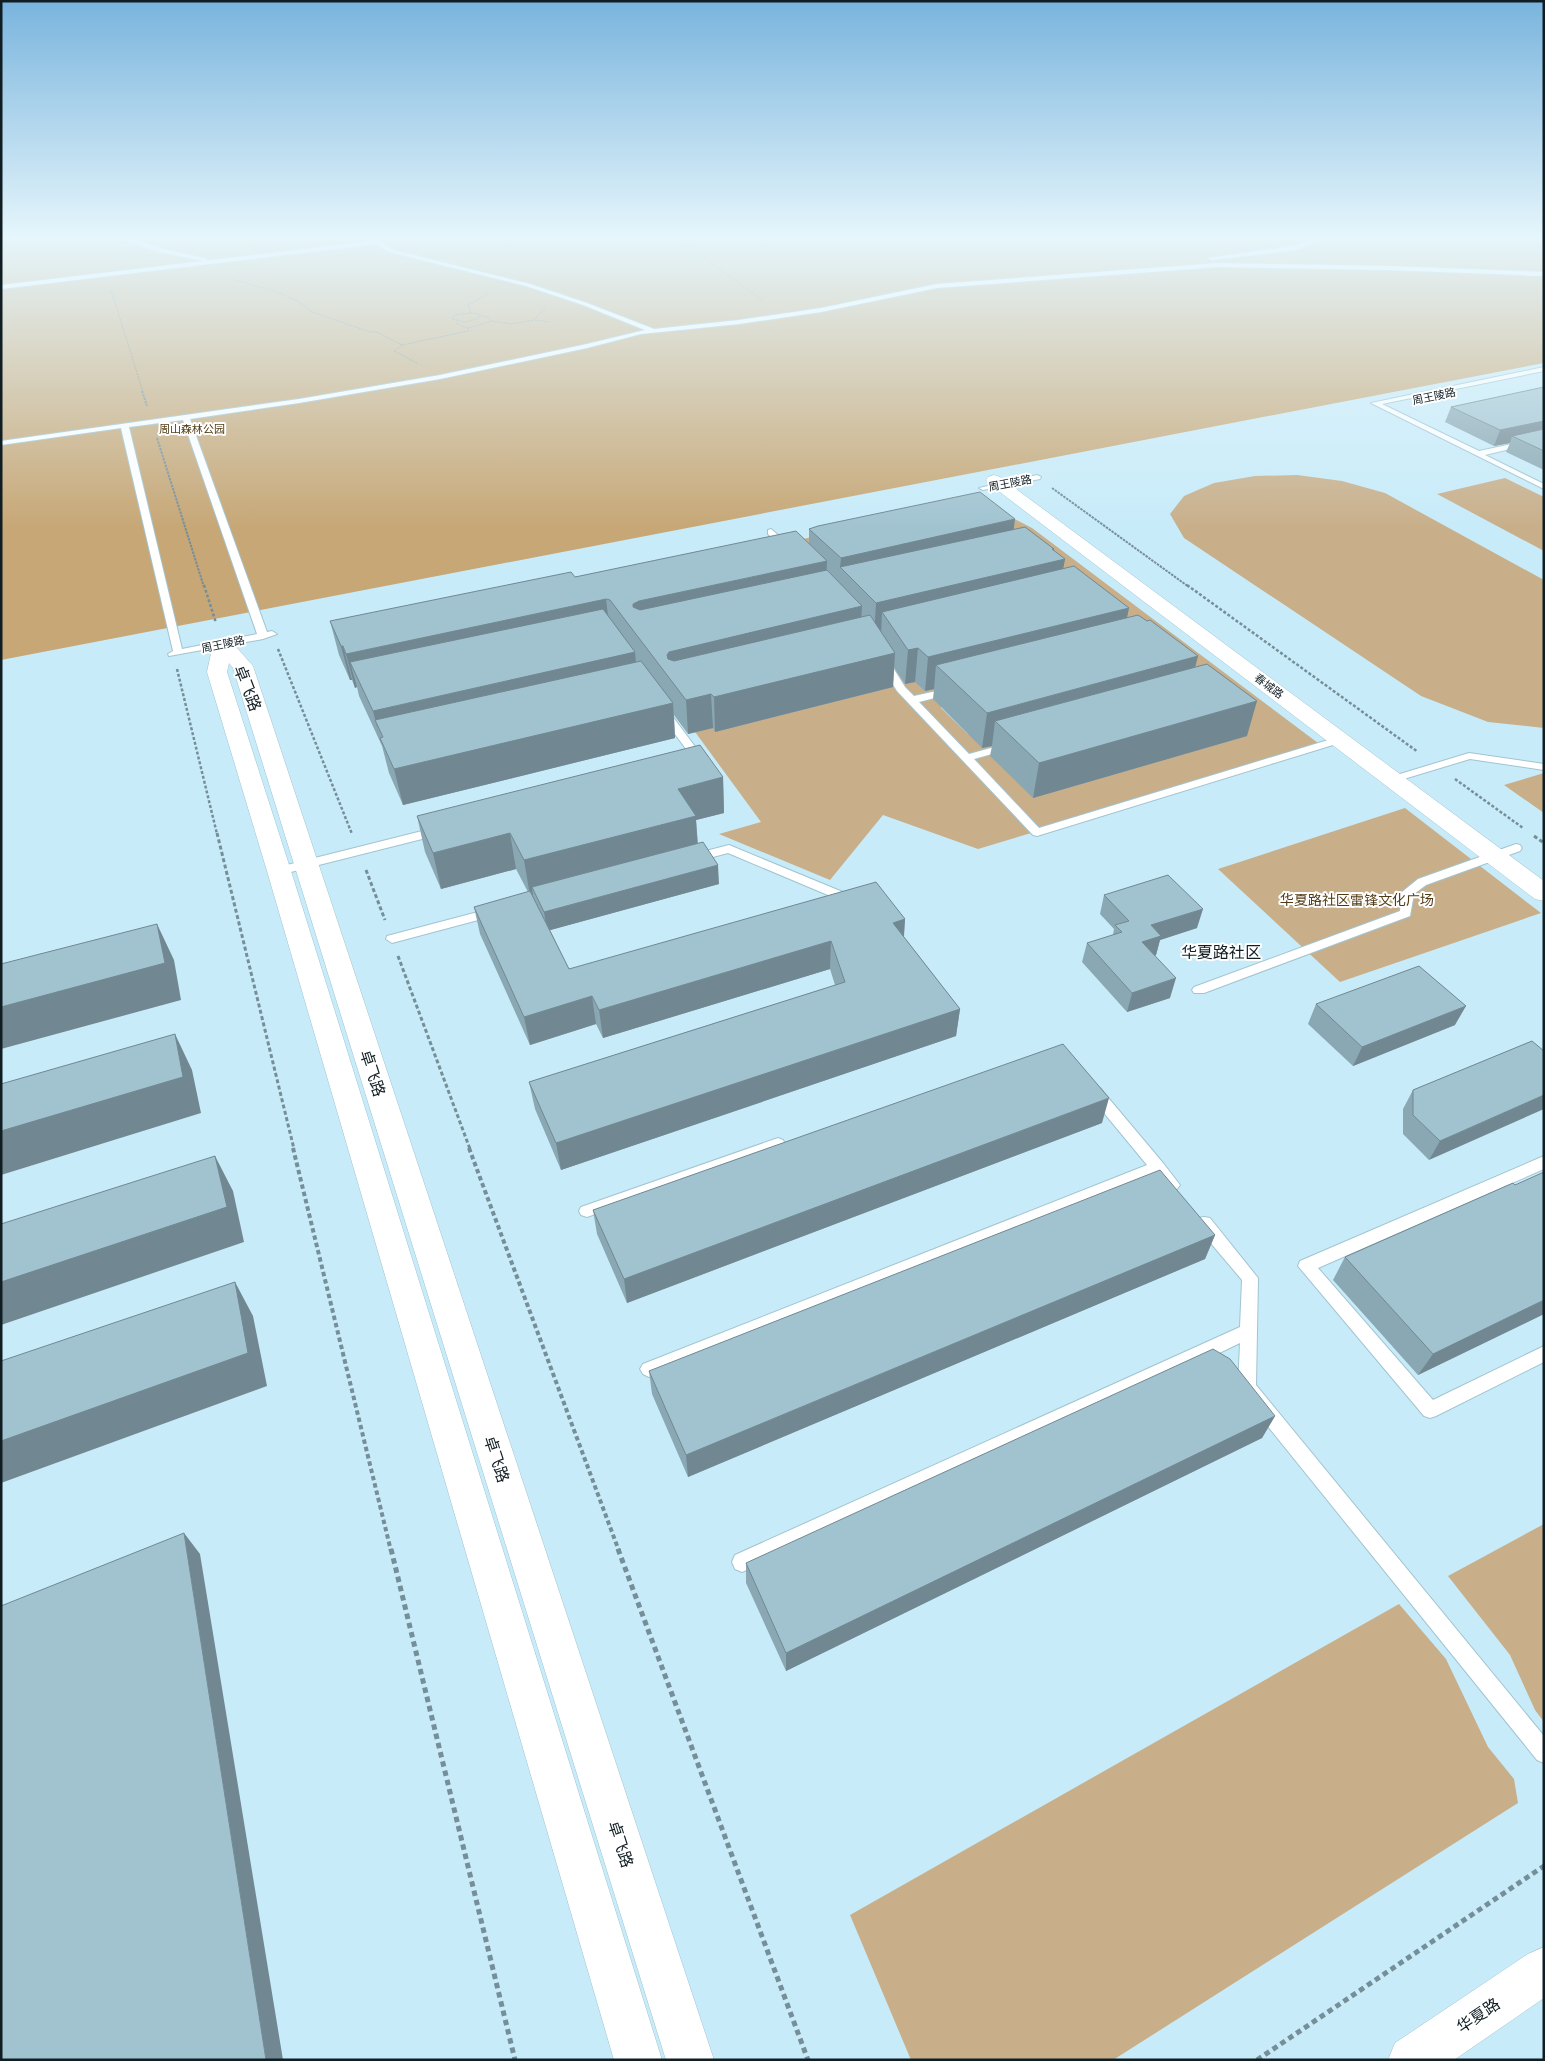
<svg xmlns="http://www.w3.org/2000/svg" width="1545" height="2061" font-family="'Archivo Narrow','Noto Sans SC',sans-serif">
  <rect width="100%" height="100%" fill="#c8ebf9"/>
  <path fill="#c8af8a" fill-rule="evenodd" d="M 1297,475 L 1342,481 L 1385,493 L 1544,580 L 1544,728 L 1488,722 L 1421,696 L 1184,538 L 1170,514 L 1184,496 L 1214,483 L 1255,476 Z
    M 1505,478 L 1544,497 L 1544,551 L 1437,494 Z
    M 966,506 L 995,509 L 1032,528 L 1322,746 L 978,849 L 883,815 L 830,880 L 719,834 L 761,822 L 586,583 ZM 1173,679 L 968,734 L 941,708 L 941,707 Z
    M 1544,773 L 1544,813 L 1504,785 Z
    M 1405,808 L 1541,913 L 1340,982 L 1218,869 Z
    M 1544,1524 L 1544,1722 L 1535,1710 L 1510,1655 L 1448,1576 Z
    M 1399,1604 L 1446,1659 L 1488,1747 L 1514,1779 L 1518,1803 L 1113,2060 L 911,2060 L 850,1915 Z"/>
  <path fill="#c7a776" d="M 1,239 L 1544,239 L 1544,363 L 1,660 Z"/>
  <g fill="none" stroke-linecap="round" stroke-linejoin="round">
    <g stroke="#a1c4d0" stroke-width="2">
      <path id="lane" d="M 120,239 L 129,239 L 163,249 L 207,259 L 204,261 L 160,252 Z
        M 372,239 L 378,239 L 393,250 L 530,284 L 587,303 L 654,329 L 739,320 L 821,308 L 937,284 L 1219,263 L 1388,266 L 1544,272 L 1544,276 L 1388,270 L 1219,267 L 937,288 L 821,312 L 739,324 L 641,334 L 587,348 L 440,379 L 299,403 L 190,419 L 267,632 L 272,631 L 277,634 L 263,639 L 169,656 L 168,654 L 173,651 L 121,428 L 1,445 L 1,441 L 299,399 L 440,375 L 587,344 L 645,330 L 583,305 L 526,286 L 389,252 L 376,244 L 1,289 L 1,285 L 373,241 ZM 183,420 L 257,634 L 182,649 L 129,427 Z
        M 1314,239 L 1324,239 L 1296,250 L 1211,260 L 1208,258 L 1294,246 Z
        M 1522,239 L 1544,239 L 1544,242 Z
        M 1544,367 L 1544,371 L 1382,404 L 1479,451 L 1544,437 L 1544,441 L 1485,455 L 1544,484 L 1544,489 L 1371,403 Z
        M 1037,475 L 1041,477 L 1040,479 L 983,490 L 979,488 Z
        M 771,529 L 791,546 L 791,550 L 785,550 L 768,534 L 768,530 Z
        M 883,657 L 887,658 L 905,687 L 914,696 L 950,688 L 954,689 L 955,691 L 954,693 L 919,702 L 969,754 L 1009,743 L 1013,744 L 1014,746 L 1013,748 L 974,759 L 1039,828 L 1338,737 L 1342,736 L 1347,739 L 1346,741 L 1037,836 L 1033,835 L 897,691 L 878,660 Z
        M 663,708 L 667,709 L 705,760 L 707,762 L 705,764 L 697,764 L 658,711 Z
        M 1469,753 L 1544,764 L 1544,770 L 1470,759 L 1394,782 L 1388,779 L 1390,777 Z
        M 438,827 L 442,828 L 444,831 L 442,834 L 279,875 L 273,871 L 275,868 Z
        M 1516,844 L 1520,845 L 1522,848 L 1520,851 L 1426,885 L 1414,894 L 1410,916 L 1204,993 L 1194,993 L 1192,990 L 1194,987 L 1400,911 L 1402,892 L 1418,879 Z
        M 729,845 L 850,895 L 852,898 L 846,902 L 836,902 L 835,898 L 728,853 L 694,862 L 688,858 L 690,855 Z
        M 493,908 L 499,912 L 497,915 L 392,943 L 386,939 L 387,936 Z
        M 1095,1087 L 1100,1088 L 1163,1163 L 1180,1185 L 1177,1189 C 1166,1193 1161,1183 1155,1175 L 655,1374 L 649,1377 L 643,1374 L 640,1369 L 643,1364 L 1147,1165 L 1090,1096 L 1088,1092 L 1090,1088 Z
        M 778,1138 L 783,1140 L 785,1144 L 783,1148 L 587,1217 L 581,1215 L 579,1211 L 581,1207 Z
        M 1544,1156 L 1544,1169 L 1318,1268 L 1433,1400 L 1544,1346 L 1544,1362 L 1436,1416 L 1430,1418 L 1424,1416 L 1298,1266 L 1300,1261 Z
        M 1204,1217 L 1210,1218 L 1258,1278 L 1256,1385 L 1544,1736 L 1544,1763 L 1537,1760 L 1241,1393 L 1238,1387 L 1240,1343 L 1211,1357 L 1218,1361 L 1221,1366 L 1218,1371 L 1212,1374 L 1194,1365 L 749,1569 L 742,1572 L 735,1569 L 732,1562 L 735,1555 L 1240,1327 L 1242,1280 L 1198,1228 L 1196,1223 L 1198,1218 Z"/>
    </g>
    <g stroke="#a1c4d0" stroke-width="1">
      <path id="secondary" d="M 994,475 L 1000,477 L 1544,881 L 1544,901 L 1535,899 L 988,483 L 986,480 L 988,477 Z
        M 223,638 L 230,640 L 253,666 L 714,2060 L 666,2060 L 233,668 L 229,663 L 227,672 L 291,871 L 662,2060 L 614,2060 L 267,871 L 207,672 L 213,644 L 216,640 Z
        M 1544,1947 L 1544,1998 L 1454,2060 L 1388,2060 L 1395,2043 L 1528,1954 Z"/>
    </g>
    <path stroke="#758e98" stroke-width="1" stroke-dasharray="2 1" stroke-linecap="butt" d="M 678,239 L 762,300
      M 1057,239 L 1071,239
      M 231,279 L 275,291 L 297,301 L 312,312 L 370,332 L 377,332 L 402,345 L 394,351 L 417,363
      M 111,290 L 143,392
      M 471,313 L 478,314 L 479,318 L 465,322 L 452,319 L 455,315 Z
      M 471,313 L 468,305 L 488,294
      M 479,315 L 487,317 L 492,321 L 512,324 L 534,320 L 545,308
      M 535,320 L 549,322
      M 468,328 L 492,321
      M 402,345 L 468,331 L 468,328 L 457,324 L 456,321"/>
    <path stroke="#758e98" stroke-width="2" stroke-dasharray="2.5 1" stroke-linecap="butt" d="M 142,391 L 147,406
      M 157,438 L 204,587
      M 1052,488 L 1189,587"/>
    <path stroke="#758e98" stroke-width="2.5" stroke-dasharray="3 2" stroke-linecap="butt" d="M 204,585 L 216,623
      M 1187,585 L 1418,752
      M 278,649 L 352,834
      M 177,669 L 217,834
      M 1455,779 L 1523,828"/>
    <path stroke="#758e98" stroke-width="3" stroke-dasharray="4 2.5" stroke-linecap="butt" d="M 217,833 L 294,1149
      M 1534,836 L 1544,843
      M 366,870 L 385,920
      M 398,956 L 470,1149"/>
    <path stroke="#758e98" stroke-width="4" stroke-dasharray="4.5 3" stroke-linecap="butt" d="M 293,1148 L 391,1551
      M 469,1148 L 619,1551"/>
    <path stroke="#758e98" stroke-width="5" stroke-dasharray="5.5 4" stroke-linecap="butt" d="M 391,1549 L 515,2060
      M 618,1549 L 808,2060
      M 1257,2060 L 1544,1866"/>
    <use href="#lane" fill="#fff" fill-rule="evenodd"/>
    <use href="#secondary" fill="#fff" fill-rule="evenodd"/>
  </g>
  <path fill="#8aa8b3" d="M 1544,387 L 1544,470 L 1506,452 L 1510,443 L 1494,446 L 1445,422 L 1451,407 Z
    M 809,529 L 1014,529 L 1054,551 L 1065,559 L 1063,569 L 1129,608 L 1127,618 L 1147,621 L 1198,656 L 1195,667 L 1247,736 L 1033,798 L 990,756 L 992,746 L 982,748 L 933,699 L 934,689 L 925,691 L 915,682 L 905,684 L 894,667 L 893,687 L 715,732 L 713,728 L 688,734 L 674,715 L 675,738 L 403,805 L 389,773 L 382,746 L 359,696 L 357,687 L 355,688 L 352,680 L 350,680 L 339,655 L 330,621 L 575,577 L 809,544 Z
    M 723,777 L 724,813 L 696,820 L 698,844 L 719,884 L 550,930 L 569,969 L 905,919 L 904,937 L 960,1009 L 956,1036 L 561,1170 L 535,1109 L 529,1082 L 835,985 L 830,969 L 603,1038 L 596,1024 L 530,1045 L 480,934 L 474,907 L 528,892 L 516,869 L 441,889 L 425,852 L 417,816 Z
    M 1104,895 L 1197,928 L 1160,940 L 1156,955 L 1155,956 L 1170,998 L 1127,1012 L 1082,962 L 1087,943 L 1113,935 L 1114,929 L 1100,914 Z
    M 1316,1004 L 1455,1025 L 1353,1066 L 1308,1024 Z
    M 1532,1041 L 1429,1160 L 1403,1134 L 1403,1109 L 1413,1090 Z
    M 1102,1123 L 627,1303 L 597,1234 L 593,1210 Z
    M 1215,1235 L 1205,1259 L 688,1477 L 652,1394 L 649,1371 Z
    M 1345,1257 L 1544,1314 L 1418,1375 L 1333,1280 Z
    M 1275,1416 L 1262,1438 L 786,1671 L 746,1583 L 746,1563 Z"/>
  <path fill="#718892" d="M 1544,421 L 1544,436 L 1512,436 L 1510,443 L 1494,446 L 1500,430 Z
    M 1015,519 L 1011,551 L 840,568 L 841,558 Z
    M 1052,549 L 1054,549 L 1052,562 L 1065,559 L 1059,592 L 882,612 L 881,635 L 874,637 L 876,603 Z
    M 827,561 L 826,594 L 642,634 L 633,607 L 633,604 L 639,601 Z
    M 606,599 L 610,632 L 350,662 L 357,687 L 355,688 L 346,654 Z
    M 862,606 L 860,640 L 675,685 L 667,655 L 669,652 Z
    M 1129,608 L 1122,641 L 936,665 L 934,689 L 925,691 L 928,657 Z
    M 341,646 L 343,646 L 352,680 L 350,680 Z
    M 918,648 L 915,682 L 905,684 L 908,650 Z
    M 635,652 L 638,686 L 375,720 L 382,746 L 373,711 Z
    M 895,653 L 893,687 L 715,732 L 714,697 Z
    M 1198,656 L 1189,691 L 995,721 L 992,746 L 982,748 L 987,713 Z
    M 711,694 L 713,728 L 688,734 L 686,700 Z
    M 1257,701 L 1247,736 L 1033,798 L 1039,763 Z
    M 673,703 L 675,738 L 403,805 L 394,769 Z
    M 723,777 L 724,813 L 696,820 L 698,851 L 532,887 L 533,895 L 530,896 L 524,860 L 678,789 Z
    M 510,833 L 516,869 L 441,889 L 433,853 Z
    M 718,865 L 719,884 L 547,931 L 544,912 Z
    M 1203,909 L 1197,928 L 1160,940 L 1156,955 L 1137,962 L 1142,942 L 1151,925 Z
    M 905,919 L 903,947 L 893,923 Z
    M 157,924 L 174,960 L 181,1000 L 1,1049 L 1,1007 Z
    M 831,941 L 830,969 L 603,1038 L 599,1010 Z
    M 1176,978 L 1170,998 L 1127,1012 L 1132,993 Z
    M 592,996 L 596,1024 L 530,1045 L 524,1017 Z
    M 1466,1006 L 1455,1025 L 1353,1066 L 1362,1047 Z
    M 960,1009 L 956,1036 L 561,1170 L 556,1143 Z
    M 175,1034 L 192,1070 L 201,1113 L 1,1175 L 1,1131 Z
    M 1544,1095 L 1544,1109 L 1429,1160 L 1440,1141 Z
    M 1109,1098 L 1102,1123 L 627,1303 L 624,1279 Z
    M 215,1156 L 233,1191 L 244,1242 L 1,1325 L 1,1282 Z
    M 1215,1235 L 1205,1259 L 688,1477 L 686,1455 Z
    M 235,1282 L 253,1316 L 267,1386 L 1,1483 L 1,1441 Z
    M 1544,1300 L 1544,1314 L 1418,1375 L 1433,1354 Z
    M 1275,1416 L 1262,1438 L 786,1671 L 786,1653 Z
    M 184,1533 L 200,1554 L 283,2060 L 266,2060 Z"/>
  <path fill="#a1c3d0" stroke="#718892" d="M 1544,387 L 1544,421 L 1500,430 L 1451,407 Z
    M 1544,429 L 1544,451 L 1512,436 Z
    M 980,492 L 1015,519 L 841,558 L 809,529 L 818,526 Z
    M 1025,527 L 1054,549 L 1052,549 L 1065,559 L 876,603 L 840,567 Z
    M 796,531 L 827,561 L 639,601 L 633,604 L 633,607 L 640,610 L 827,570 L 862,606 L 669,652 L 667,655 L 668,659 L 674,661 L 870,615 L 895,653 L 714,697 L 711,694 L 686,700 L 610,600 L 606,599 L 346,654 L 343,646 L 341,646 L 330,621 L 571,572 L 575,577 Z
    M 1074,566 L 1129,608 L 928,657 L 918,648 L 908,650 L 882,612 Z
    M 603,609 L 635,652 L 373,711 L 350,662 Z
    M 1138,615 L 1147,621 L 1150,620 L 1198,656 L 987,713 L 936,665 Z
    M 641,661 L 673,703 L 394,769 L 380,738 L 383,737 L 375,720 Z
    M 1207,664 L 1257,701 L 1039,763 L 995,721 Z
    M 700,745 L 723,777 L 678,789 L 696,816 L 524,860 L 510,833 L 433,853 L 417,816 Z
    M 703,842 L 718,865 L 544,912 L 532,887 Z
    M 1168,875 L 1203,909 L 1151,925 L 1161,936 L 1142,942 L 1176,978 L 1132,993 L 1087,943 L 1122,932 L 1115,925 L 1129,921 L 1104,895 Z
    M 876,882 L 905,919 L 893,923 L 960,1009 L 556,1143 L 529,1082 L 845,982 L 831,941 L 599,1010 L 592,996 L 524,1017 L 474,907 L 530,891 L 569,969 Z
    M 157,924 L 165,963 L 1,1007 L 1,964 Z
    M 1419,966 L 1466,1006 L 1362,1047 L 1316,1004 Z
    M 175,1034 L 183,1077 L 1,1131 L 1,1084 Z
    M 1532,1041 L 1544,1051 L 1544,1095 L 1440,1141 L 1413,1115 L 1413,1090 Z
    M 1063,1044 L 1109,1098 L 624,1279 L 593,1210 Z
    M 215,1156 L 227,1207 L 1,1282 L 1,1224 Z
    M 1160,1170 L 1215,1235 L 686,1455 L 649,1371 Z
    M 1544,1172 L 1544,1300 L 1433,1354 L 1345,1257 L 1513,1183 L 1515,1185 Z
    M 235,1282 L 248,1353 L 1,1441 L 1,1361 Z
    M 1213,1349 L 1230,1359 L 1275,1416 L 786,1653 L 746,1563 Z
    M 184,1533 L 266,2060 L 1,2060 L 1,1606 Z"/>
  <linearGradient id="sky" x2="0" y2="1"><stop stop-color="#79b4dd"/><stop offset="0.45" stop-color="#e6f6fc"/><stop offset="1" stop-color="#e6f6fc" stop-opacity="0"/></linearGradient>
  <rect width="1545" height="528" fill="url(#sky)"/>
  <g text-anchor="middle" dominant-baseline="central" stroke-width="4" stroke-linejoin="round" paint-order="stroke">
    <g font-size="11" fill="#101d22" stroke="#fff">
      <text transform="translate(1434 396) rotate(-12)">周王陵路</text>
      <text transform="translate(1010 483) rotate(-11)">周王陵路</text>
      <text transform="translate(223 644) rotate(-12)">周王陵路</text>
      <text transform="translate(1269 686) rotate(37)">春城路</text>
    </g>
    <g font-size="11" fill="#523b14" stroke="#fff">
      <text x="192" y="429">周山森林公园</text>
    </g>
    <g font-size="14" fill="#523b14" stroke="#fff">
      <text x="1357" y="900">华夏路社区雷锋文化广场</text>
    </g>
    <g font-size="16" fill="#101d22" stroke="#fff">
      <text transform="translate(248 688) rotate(69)">卓飞路</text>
      <text transform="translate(373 1073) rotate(72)">卓飞路</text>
      <text transform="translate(497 1459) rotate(72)">卓飞路</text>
      <text transform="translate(621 1844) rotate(72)">卓飞路</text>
      <text transform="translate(1478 2015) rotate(-34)">华夏路</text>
    </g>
    <g font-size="16" fill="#101d22" stroke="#fff">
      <text x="1221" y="952">华夏路社区</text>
    </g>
  </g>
  <rect width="1545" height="2061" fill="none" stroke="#101d22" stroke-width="5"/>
</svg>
